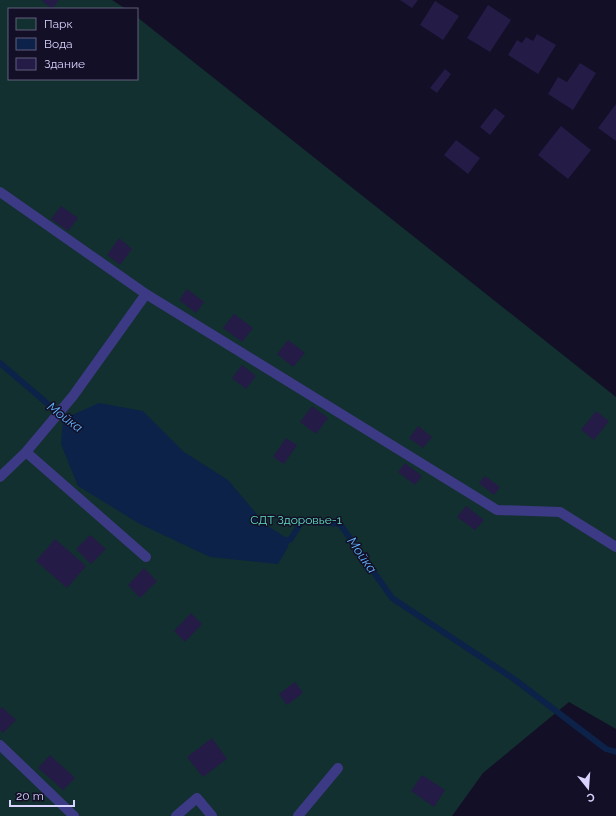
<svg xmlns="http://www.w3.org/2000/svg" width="616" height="816" font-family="Raleway,sans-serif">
  <rect width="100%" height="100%" fill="#130f26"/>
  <path fill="#12302f" d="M 0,0 L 112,0 L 126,9 L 9,9 L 9,79 L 137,79 L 137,17 L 616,397 L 616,729 L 569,702 L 483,773 L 452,816 L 0,816 Z"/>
  <path fill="#0c2248" d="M 99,403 L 143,411 L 184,452 L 228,480 L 266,525 L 290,540 L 287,549 L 278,564 L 210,557 L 140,524 L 78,486 L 61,444 L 63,419 Z"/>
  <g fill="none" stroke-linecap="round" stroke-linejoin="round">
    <path stroke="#0c2248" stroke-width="6" d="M 0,363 L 69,422
      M 282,540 L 290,540 L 302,521 L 340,524 L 392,598 L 514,679 L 606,749 L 616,752"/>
  </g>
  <path fill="#241b47" d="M 41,0 L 59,0 L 52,9 Z
    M 400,0 L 418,0 L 412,8 Z
    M 435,1 L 459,16 L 443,40 L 420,25 Z
    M 488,5 L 511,20 L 490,52 L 467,38 Z
    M 537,34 L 556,45 L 538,74 L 508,55 L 517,40 L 522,43 L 526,37 L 533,41 Z
    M 580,63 L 596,73 L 573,110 L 548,94 L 558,77 L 567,82 Z
    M 445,69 L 451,74 L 437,93 L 430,88 Z
    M 616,104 L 616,141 L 598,128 Z
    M 495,108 L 505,116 L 490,135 L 480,127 Z
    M 561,126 L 591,150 L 568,179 L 538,155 Z
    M 456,140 L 480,158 L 468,174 L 444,155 Z
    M 61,206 L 78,218 L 68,231 L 51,219 Z
    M 119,238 L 132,249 L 120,265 L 107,255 Z
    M 187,289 L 204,302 L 196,313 L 179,300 Z
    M 234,314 L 253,328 L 242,342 L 223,328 Z
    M 288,340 L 305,353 L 293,367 L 277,354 Z
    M 242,365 L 256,376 L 246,389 L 232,378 Z
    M 312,406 L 328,418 L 316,434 L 300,422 Z
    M 596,411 L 609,421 L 594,440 L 581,430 Z
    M 418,426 L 432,437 L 423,448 L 409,438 Z
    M 286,438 L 297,445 L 284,464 L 273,457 Z
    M 405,463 L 422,476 L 415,485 L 398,472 Z
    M 485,476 L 500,487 L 494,495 L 479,483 Z
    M 466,506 L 484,520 L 475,530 L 457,517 Z
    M 90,535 L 106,549 L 91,564 L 76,549 Z
    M 55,539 L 86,566 L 67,588 L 36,561 Z
    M 144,568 L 157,581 L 140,598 L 128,585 Z
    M 191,613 L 202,624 L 185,642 L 174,631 Z
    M 295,682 L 303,693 L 287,705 L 279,694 Z
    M 2,707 L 16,720 L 3,733 L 0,730 L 0,709 Z
    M 212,738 L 227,759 L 203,777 L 187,757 Z
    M 50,755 L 75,778 L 63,790 L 38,768 Z
    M 422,775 L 445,790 L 434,807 L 411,791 Z"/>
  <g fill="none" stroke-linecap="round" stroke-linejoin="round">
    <path stroke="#3d3a85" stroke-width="10" d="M 0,192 L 146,294 L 497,510 L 560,512 L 616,547
      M 26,452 L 146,557
      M 0,477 L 26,452 L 73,396 L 146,294
      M 0,745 L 74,816
      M 176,816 L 197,798 L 212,816
      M 298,816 L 338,768"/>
  </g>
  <g text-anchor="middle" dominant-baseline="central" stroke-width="3" stroke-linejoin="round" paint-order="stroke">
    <g font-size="12" fill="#5fe0c0" stroke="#130f26">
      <text x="296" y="520">СДТ Здоровье-1</text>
    </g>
    <g font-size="13" font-style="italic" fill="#62b6ff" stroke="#130f26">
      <text transform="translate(65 417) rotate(37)">Мойка</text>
      <text transform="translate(362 555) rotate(55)">Мойка</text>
    </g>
  </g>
  <rect x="8" y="8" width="130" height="72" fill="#130f26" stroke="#625e7d"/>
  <rect x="16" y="18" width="20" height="12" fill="#12302f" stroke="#625e7d"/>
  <text x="44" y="28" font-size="12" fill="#d9d4ff">Парк</text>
  <rect x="16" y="38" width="20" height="12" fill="#0c2248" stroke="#625e7d"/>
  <text x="44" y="48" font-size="12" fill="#d9d4ff">Вода</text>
  <rect x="16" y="58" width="20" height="12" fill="#241b47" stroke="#625e7d"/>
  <text x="44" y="68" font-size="12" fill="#d9d4ff">Здание</text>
  <g transform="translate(588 788) rotate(163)" stroke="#130f26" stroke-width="3" paint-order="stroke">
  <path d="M0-3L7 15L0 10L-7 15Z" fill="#d9d4ff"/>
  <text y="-6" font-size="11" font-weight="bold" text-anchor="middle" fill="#d9d4ff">С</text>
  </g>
  <path d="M10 800v6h64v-6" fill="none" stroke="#d9d4ff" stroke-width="2"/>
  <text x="16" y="800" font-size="12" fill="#d9d4ff" stroke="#130f26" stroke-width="3" paint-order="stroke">20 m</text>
</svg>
